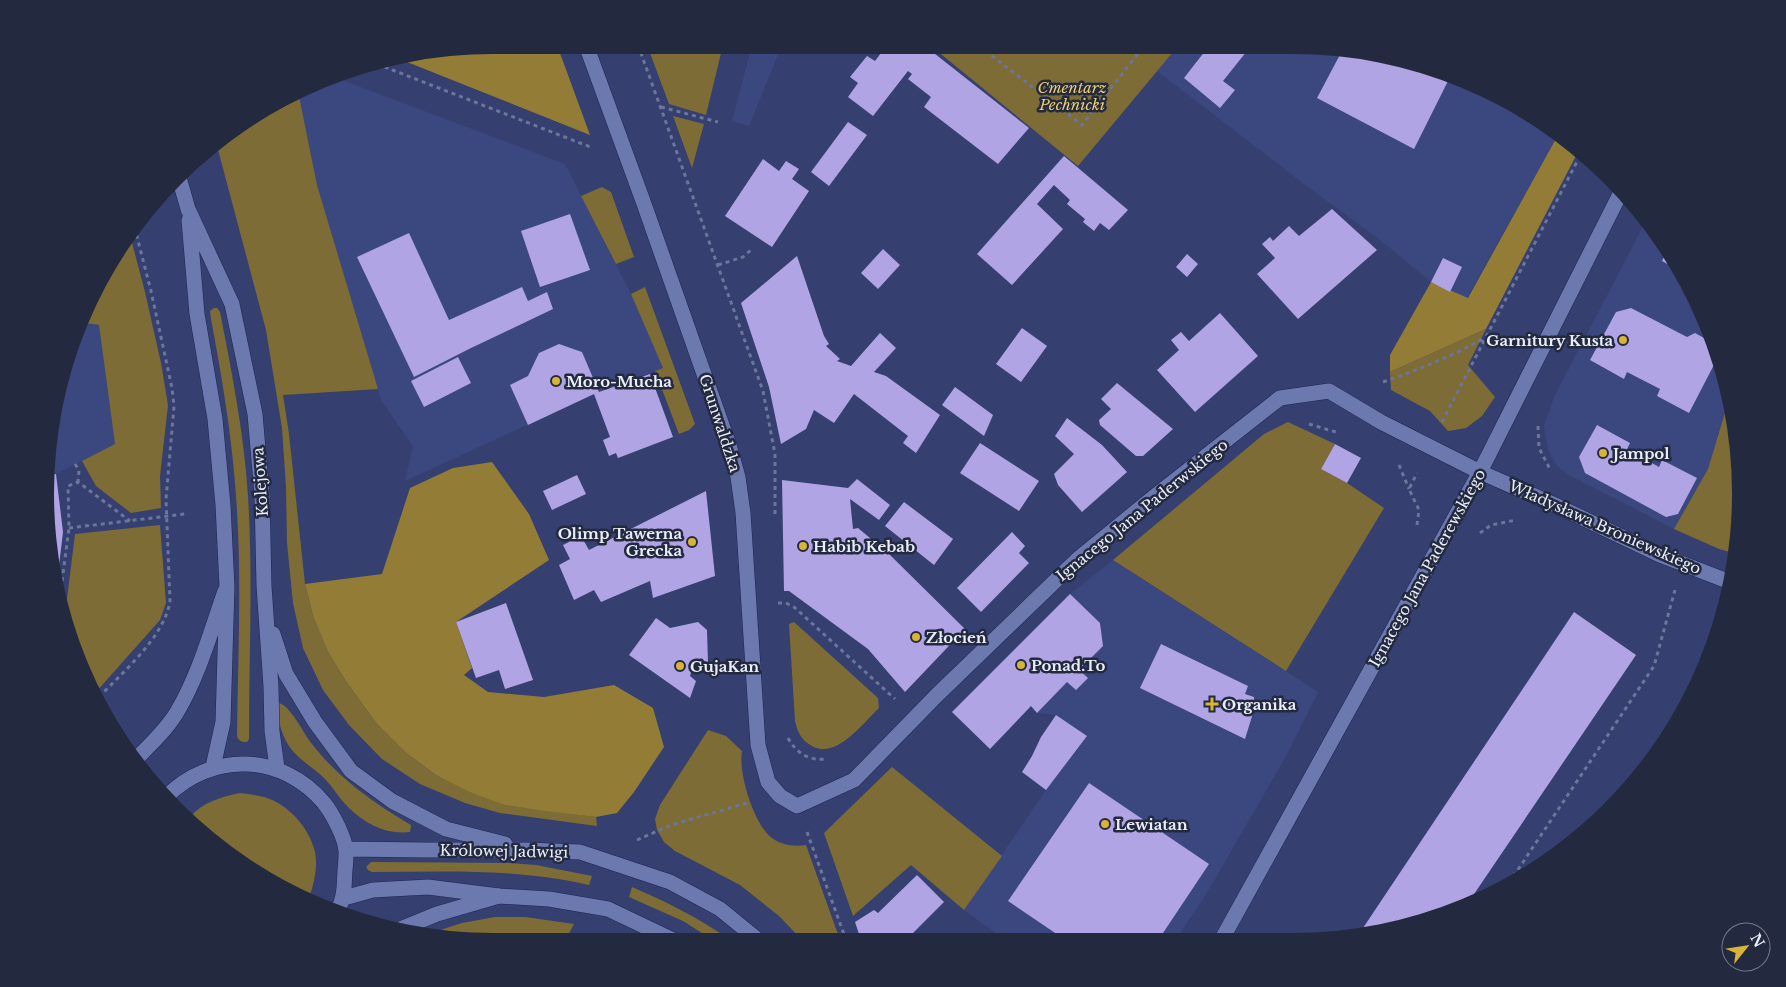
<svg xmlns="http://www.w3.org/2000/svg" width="1786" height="987" font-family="'Libre Baskerville',serif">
  <rect width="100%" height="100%" fill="#354070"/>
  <path fill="#3b477f" d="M 752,45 L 782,45 L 749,126 L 732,121 Z
    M 1178,46 L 1322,46 L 1409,60 L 1516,105 L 1558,135 L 1467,298 L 1431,282 L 1384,243 L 1308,187 L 1157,71 Z
    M 334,77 L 565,164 L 631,294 L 663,368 L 599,392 L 405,481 L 413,446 L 381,400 L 317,185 L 299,96 Z
    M 1647,219 L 1695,295 L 1726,377 L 1729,399 L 1708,469 L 1674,529 L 1569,475 L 1557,466 L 1548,450 L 1544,426 L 1554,397 Z
    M 85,323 L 99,325 L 115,444 L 56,474 L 63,532 L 58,574 L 46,523 L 60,378 Z
    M 1113,560 L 1318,692 L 1284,760 L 1205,896 L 1176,939 L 1004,939 L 964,910 L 1046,790 L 1087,736 L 1056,715 L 1037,713 L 995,669 L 1070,594 Z"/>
  <path fill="#7d6c35" d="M 647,45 L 723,45 L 706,115 L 669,104 Z
    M 931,46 L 1178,46 L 1078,166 Z
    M 299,96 L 317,185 L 378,389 L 283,395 L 289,434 L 305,584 L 313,616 L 327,650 L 345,680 L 377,724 L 405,752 L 436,775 L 504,805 L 596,817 L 597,826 L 500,813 L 465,803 L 420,784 L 382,759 L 349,725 L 323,690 L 303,648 L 293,603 L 287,543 L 286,487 L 282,428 L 266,330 L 216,142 L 220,138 Z
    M 673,116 L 704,124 L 692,168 Z
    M 602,187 L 611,192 L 634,257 L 616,264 L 581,196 Z
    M 130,235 L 145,292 L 161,363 L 168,405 L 160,476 L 161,508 L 131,513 L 96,486 L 82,461 L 115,444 L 99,325 L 85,323 L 120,245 Z
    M 645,287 L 695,424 L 689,430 L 679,434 L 655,371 L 663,368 L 631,294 Z
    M 214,308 L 217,308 L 220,312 C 232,373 244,434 248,496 C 253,576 249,658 249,739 L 247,742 C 241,742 239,741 237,736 C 238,656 242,575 236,496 C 232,436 222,378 211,319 L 210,311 Z
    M 1486,329 L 1468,365 L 1495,397 L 1482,416 L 1466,428 L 1448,431 L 1430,411 L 1391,390 L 1390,372 Z
    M 1729,399 L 1740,464 L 1737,554 L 1719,549 L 1674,529 L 1708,469 Z
    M 1288,422 L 1335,444 L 1321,469 L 1347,483 L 1384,508 L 1286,671 L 1113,560 L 1264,434 Z
    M 160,525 L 166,603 L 160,620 L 96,692 L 79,665 L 66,607 L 75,534 Z
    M 794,622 L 878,698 L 879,708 C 863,723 836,760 812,746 C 801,740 798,733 795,721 L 789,624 Z
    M 279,703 C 290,705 304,734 312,744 C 339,779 374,803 411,825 L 410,832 C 387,835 365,824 348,807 C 339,798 333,787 324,778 C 314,768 301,761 292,750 C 282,738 278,720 276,706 Z
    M 708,730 L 726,736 L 742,751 C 738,773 754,825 772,838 C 781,845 794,847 806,845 L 840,940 L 802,940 L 779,916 L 740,885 L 675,851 L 664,842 L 657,830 L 655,819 L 660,805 Z
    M 892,767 L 1002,856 L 964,910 L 911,865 L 853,916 L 824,833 Z
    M 240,793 C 248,794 256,795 264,797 C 288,804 309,827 315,852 C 318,867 314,884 309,898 L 270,882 L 190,817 C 203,802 221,797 240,793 Z
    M 371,862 L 510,863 L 536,865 L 592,876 L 589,885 C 517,868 445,872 372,872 L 368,870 L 366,867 Z
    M 632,887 C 667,902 699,918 730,940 L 713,940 L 683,921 L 629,897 Z
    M 495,917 L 525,917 L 574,924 L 565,941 L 464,941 L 425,935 L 462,923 Z"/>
  <path fill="#927c36" d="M 494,45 L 557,45 L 590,135 L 402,60 Z
    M 1558,135 L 1579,150 L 1486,329 L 1390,372 L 1390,355 L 1431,282 L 1468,298 Z
    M 492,462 L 529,514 L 549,560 L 456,622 L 472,668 L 464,675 L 488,692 L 544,697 L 614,685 L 653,708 L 664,747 L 634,792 L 617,813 L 596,817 L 545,811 L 504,805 L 470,792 L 436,775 L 405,752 L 377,724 L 345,680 L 327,650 L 313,616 L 305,584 L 382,574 L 410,488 L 453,468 Z"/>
  <path fill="#b0a4e5" d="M 887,45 L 928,45 L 931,48 L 930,50 L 1029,128 L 998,164 L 924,107 L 931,97 L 908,79 L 912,74 L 908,71 L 873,116 L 848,97 L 858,83 L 850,77 L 867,56 L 875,61 Z
    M 1209,46 L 1251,46 L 1223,81 L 1235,90 L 1220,108 L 1184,78 Z
    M 1343,49 L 1409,60 L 1450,77 L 1414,149 L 1317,98 Z
    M 848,122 L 867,135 L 829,186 L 811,172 Z
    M 1064,156 L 1128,210 L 1109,230 L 1100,223 L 1094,231 L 1083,222 L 1085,219 L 1067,204 L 1070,200 L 1054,185 L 1037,204 L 1063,229 L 1012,285 L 977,254 Z
    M 763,159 L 779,171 L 786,161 L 799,169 L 792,179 L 809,191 L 772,247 L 725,216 Z
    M 1332,209 L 1377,250 L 1298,319 L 1257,274 L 1275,258 L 1262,244 L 1270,237 L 1273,241 L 1289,226 L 1299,236 Z
    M 570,214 L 590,270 L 540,287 L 521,231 Z
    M 409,233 L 449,320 L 522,287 L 528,301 L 547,292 L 553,309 L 469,349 L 414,377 L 357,257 Z
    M 883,249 L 900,265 L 878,289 L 861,273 Z
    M 1667,251 L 1673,261 L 1680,271 L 1662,261 Z
    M 1187,254 L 1198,264 L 1187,277 L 1176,267 Z
    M 797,256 L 824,336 L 829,344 L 826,346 L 840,359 L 837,361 L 851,366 L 880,333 L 896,348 L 874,372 L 886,376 L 940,415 L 916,453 L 903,443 L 908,436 L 854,394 L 834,423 L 814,410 L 806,429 L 781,444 L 769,387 L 741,303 Z
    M 1443,258 L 1462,267 L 1450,292 L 1431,282 Z
    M 1631,308 L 1687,337 L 1695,333 L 1713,343 L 1718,357 L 1689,413 L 1657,396 L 1660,389 L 1627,372 L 1624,379 L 1590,360 L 1616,312 Z
    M 1220,313 L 1258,356 L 1195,412 L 1157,370 L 1179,350 L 1171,340 L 1181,332 L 1189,341 Z
    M 1022,328 L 1047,346 L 1021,382 L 996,364 Z
    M 559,344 L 582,352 L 599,392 L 650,374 L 673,437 L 618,458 L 616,453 L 609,456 L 603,440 L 610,437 L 594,394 L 528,425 L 510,385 L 528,376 L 539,353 Z
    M 458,357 L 471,383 L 424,407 L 411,381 Z
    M 1117,383 L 1173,429 L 1143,456 L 1136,456 L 1100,425 L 1099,420 L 1111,409 L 1101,399 Z
    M 955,387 L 993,415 L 984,436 L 942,405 Z
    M 1067,418 L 1102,445 L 1127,472 L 1082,512 L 1058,485 L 1054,474 L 1074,454 L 1055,436 Z
    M 1597,425 L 1630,443 L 1627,449 L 1659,467 L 1662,460 L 1697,478 L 1678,514 L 1666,517 L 1585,473 L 1579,457 Z
    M 980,443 L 1039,481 L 1019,511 L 960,473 Z
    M 1335,444 L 1361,458 L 1347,483 L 1321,469 Z
    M 56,474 L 63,532 L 58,574 L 46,523 L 51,475 Z
    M 577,475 L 586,494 L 552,510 L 543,491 Z
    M 857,479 L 890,505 L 879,520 L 850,499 L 853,529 L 858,528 L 888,553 L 965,629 L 905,692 L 868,649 L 789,591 L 784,591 L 782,480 L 848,488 Z
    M 706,491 L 715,576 L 653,598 L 650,581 L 601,602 L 594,590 L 574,600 L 559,565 L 570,559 L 563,545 L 581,536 L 589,550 Z
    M 904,502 L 953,539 L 934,565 L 885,526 Z
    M 1012,532 L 1025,546 L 1019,553 L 1029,563 L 981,612 L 957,588 Z
    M 1070,594 L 1100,623 L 1103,646 L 1079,670 L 1088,678 L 1076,690 L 1067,682 L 1037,713 L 1031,706 L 990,749 L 952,712 Z
    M 506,603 L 533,680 L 505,689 L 499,670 L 476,678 L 456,622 Z
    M 1574,612 L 1636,655 L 1468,903 L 1437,918 L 1357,937 Z
    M 656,618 L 670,628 L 698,622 L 707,630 L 708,663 L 703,660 L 700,671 L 692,669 L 690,676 L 696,681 L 690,698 L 629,655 Z
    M 1161,644 L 1248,686 L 1245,694 L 1254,697 L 1253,713 L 1245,739 L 1140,688 Z
    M 1056,715 L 1087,736 L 1046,790 L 1022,772 L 1032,756 L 1041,737 Z
    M 1089,783 L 1209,864 L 1159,939 L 1064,939 L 1008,901 Z
    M 917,875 L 944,902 L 912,934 L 918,940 L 861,940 L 855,922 L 874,910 L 878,913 Z"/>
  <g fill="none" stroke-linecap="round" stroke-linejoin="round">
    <g stroke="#1d2553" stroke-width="16">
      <path id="lane" d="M 137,758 C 151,744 167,729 177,712 C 199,675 211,631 225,591"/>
    </g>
    <g stroke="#1d2553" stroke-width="16">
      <path id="street" d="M 586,45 L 643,201 L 729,445 L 738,477 L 743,513 L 758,745 L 768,782 L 780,796 L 797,806 L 854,780 L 937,695 L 1079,558 L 1155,496 L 1280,398 L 1329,391 L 1381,422 L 1480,472 L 1553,504 L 1660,555 L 1730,582
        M 398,930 L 437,914 L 499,896
        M 1222,939 L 1480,472 L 1621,192"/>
    </g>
    <g stroke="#1d2553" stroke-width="16">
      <path id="secondary" d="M 180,181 L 188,209 L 232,304 L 255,414 L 262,495 L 264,586 L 271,687 L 272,731 L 277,768
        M 189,220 L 197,314 L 215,419 L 223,505 L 227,587 L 223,722 L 213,767
        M 273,634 L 286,674 L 315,722 L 351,771 L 392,801 L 446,829 L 505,844
        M 166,797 C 212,751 282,753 324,803 C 332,813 345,837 346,851 C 346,857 346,863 345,870 C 344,885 345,896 338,910
        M 346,849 L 425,850 L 526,850 L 580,852 L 670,882 L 720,909 L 758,940
        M 344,898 L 373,890 L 428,887 L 499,896 L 549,899 L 608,909 L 673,940"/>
    </g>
    <path stroke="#6c759a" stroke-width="3" stroke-dasharray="4 4" stroke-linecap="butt" d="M 638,45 L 763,391 L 775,454 L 775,518
      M 979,46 L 1082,125 L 1144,46
      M 377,64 L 593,148
      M 661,107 L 718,122
      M 718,265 L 743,257 L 752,249
      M 1383,382 C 1418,370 1452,356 1485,338
      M 1442,422 L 1582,152
      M 1309,424 L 1339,433
      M 1538,426 L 1539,448 L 1551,471
      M 75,464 L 79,470 L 78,482
      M 1399,465 L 1409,489
      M 1417,525 L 1419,510 L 1409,489 L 1417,473
      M 69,528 L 185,514
      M 1480,533 L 1491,525 L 1516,520
      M 61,589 L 69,528 L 68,486 L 78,482 L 130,521
      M 778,603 L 786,603 L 794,607 L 895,699
      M 99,697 C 124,671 163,638 170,602 L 166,499 L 174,406 L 172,388 L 151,291 L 135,229
      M 788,738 C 796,753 809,761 826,759
      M 807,832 L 846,940
      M 637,840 L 671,825 L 747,803
      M 1509,883 L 1654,666 L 1675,590"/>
    <use href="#lane" stroke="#6b79ae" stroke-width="15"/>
    <use href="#street" stroke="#6b79ae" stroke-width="15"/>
    <use href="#secondary" stroke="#6b79ae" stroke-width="15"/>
  </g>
  <g fill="#d8b434" stroke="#23293f" stroke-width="2">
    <circle cx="1623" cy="340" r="5"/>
    <circle cx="556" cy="381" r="5"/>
    <circle cx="1603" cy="453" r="5"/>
    <circle cx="692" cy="542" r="5"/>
    <circle cx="803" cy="546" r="5"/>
    <circle cx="916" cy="637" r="5"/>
    <circle cx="1021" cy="665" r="5"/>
    <circle cx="680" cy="666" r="5"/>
    <path d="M1209.5 696.5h5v5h5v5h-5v5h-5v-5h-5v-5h5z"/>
    <circle cx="1105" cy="824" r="5"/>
  </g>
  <g text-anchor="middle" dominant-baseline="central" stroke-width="5" stroke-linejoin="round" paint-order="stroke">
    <g font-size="15" font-style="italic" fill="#edce6b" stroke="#23293f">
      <text x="1072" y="87">Cmentarz<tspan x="1072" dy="17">Pechnicki</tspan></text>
    </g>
    <g font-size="15" font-weight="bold" fill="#ebeffb" stroke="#23293f" text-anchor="start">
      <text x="1613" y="340" text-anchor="end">Garnitury Kusta</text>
      <text x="566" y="381">Moro-Mucha</text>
      <text x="1613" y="453">Jampol</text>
      <text x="682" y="533" text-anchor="end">Olimp Tawerna<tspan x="682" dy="17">Grecka</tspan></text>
      <text x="813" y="546">Habib Kebab</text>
      <text x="926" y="637">Złocień</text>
      <text x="1031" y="665">Ponad.To</text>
      <text x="690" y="666">GujaKan</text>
      <text x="1222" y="704">Organika</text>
      <text x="1115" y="824">Lewiatan</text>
    </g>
    <g font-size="15" fill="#ebeffb" stroke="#23293f">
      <text transform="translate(720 423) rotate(72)">Grunwaldzka</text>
      <text transform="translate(260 482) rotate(-94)">Kolejowa</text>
      <text transform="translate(1142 510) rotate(-39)">Ignacego Jana Paderwskiego</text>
      <text transform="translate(1605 527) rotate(24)">Władysława Broniewskiego</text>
      <text transform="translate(1427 568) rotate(-61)">Ignacego Jana Paderewskiego</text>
      <text transform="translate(504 851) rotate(1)">Królowej Jadwigi</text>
    </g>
  </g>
  <path d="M0 0H1786V987H0ZM493 54H1293A439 439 0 0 1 1732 493V494A439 439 0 0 1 1293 933H493A439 439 0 0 1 54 494V493A439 439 0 0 1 493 54Z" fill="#23293f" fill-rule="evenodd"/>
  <g transform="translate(1746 947) rotate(60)"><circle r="24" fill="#23293f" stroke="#73788a"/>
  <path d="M0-4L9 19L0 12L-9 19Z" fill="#d8b434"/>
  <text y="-8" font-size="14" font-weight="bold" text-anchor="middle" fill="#ebeffb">N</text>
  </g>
</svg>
